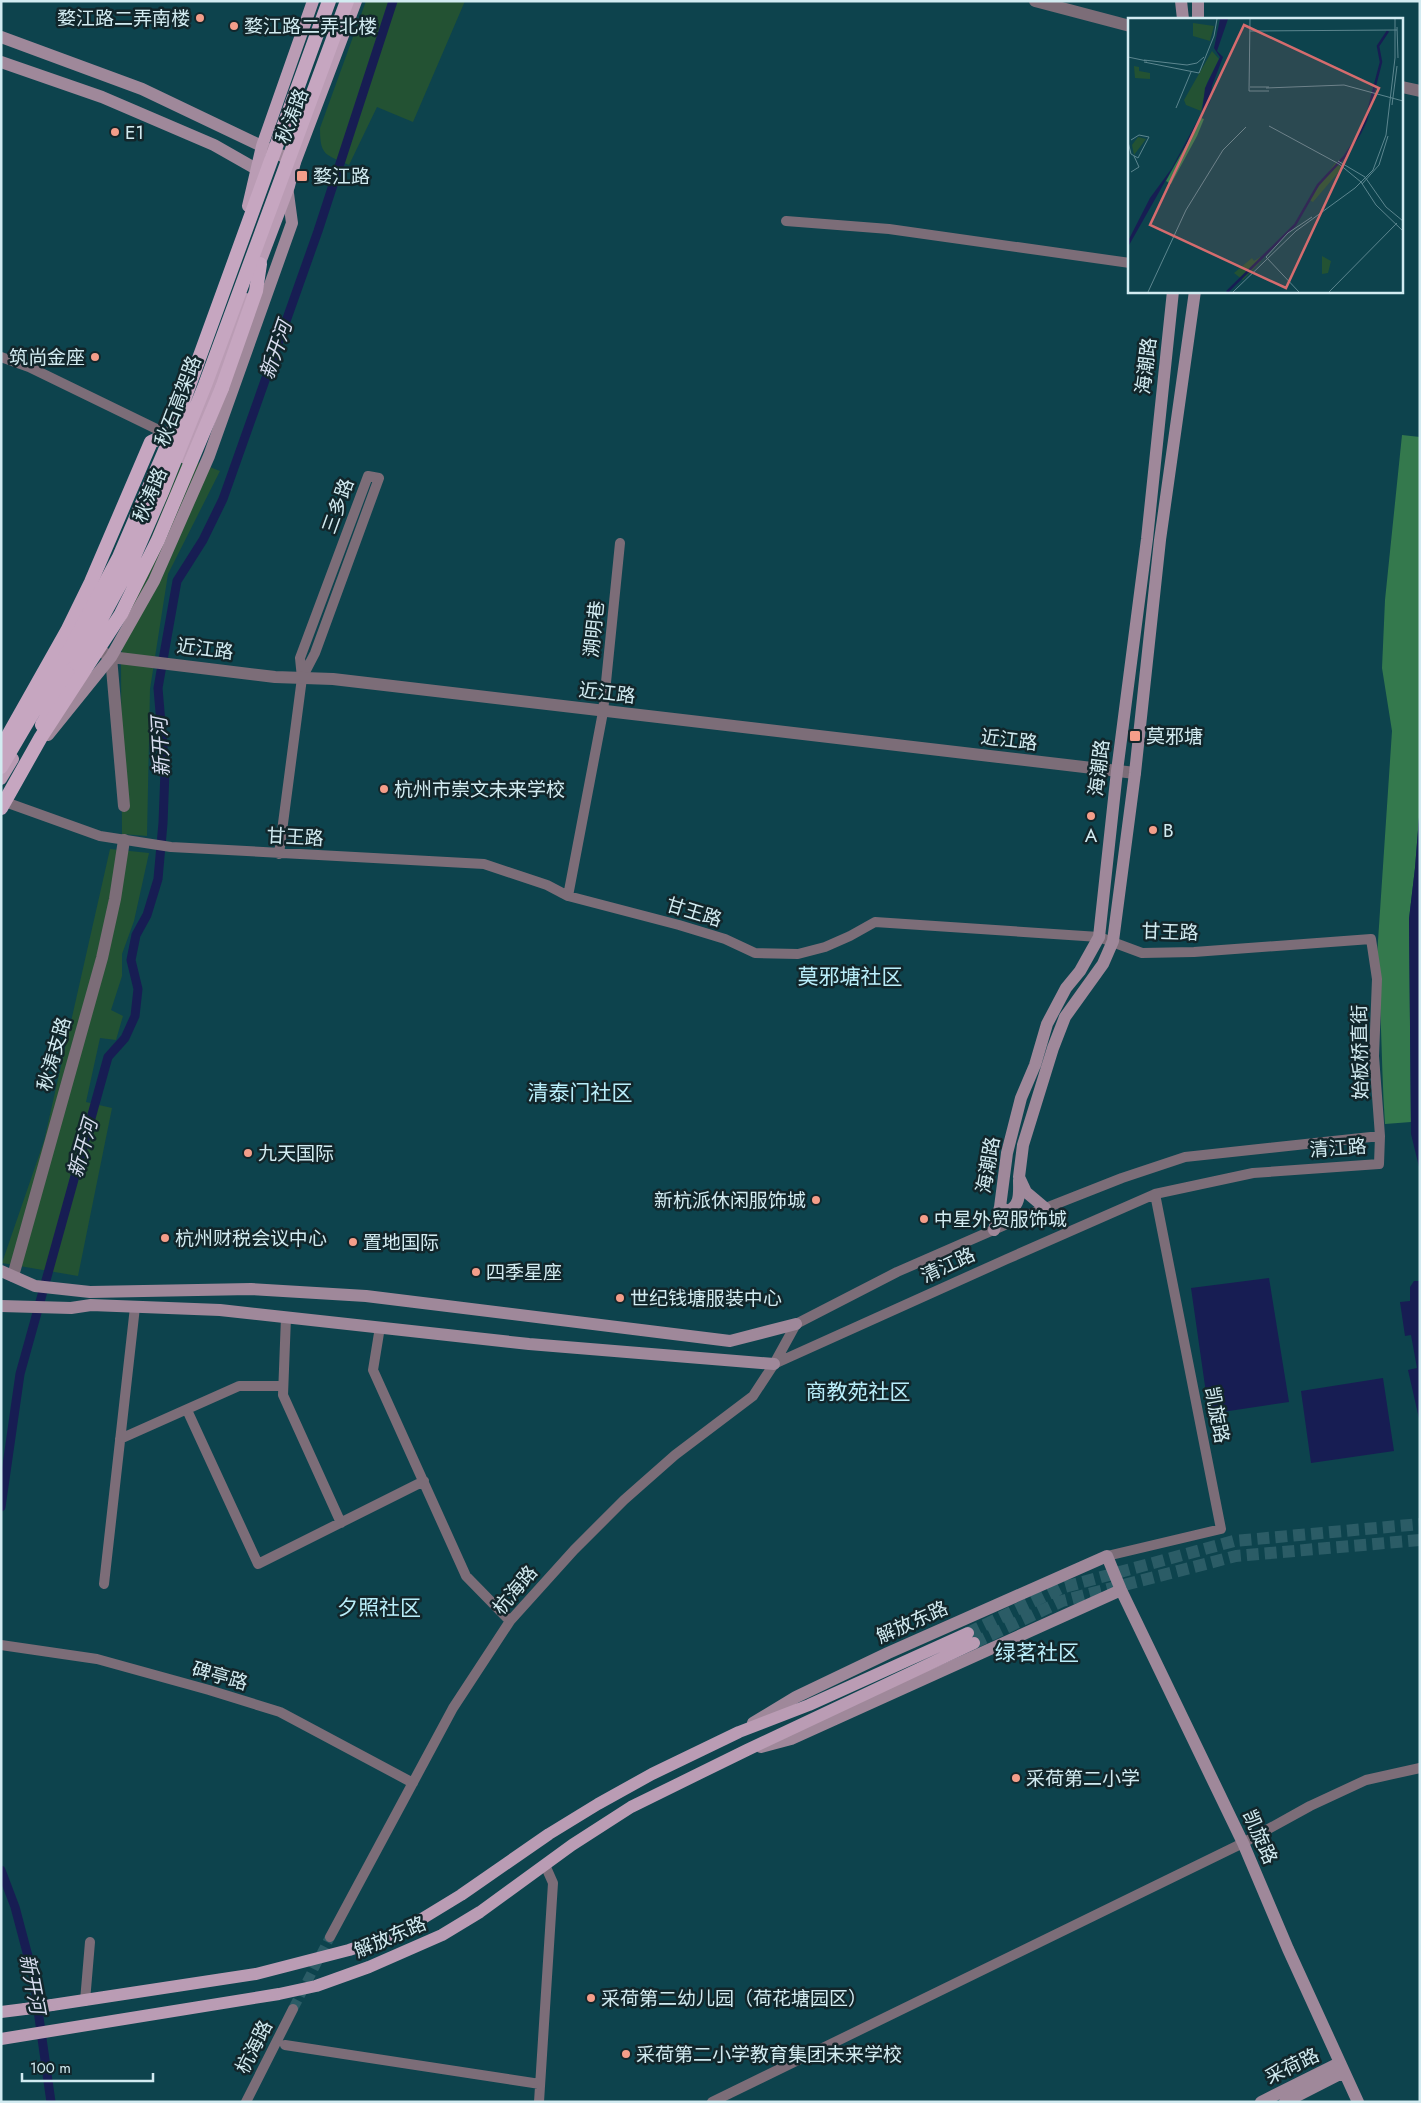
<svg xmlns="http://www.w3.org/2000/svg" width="1421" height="2103" font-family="Jost,'Noto Sans SC',sans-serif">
  <rect width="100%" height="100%" fill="#0d434d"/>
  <path fill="#235233" d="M 366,1 L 465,1 L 413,122 L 377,107 L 349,165 C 325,154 320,156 320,128 Z
    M 184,457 L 220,471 L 168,574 L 150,689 L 147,836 L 122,834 L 121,664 L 125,602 Z
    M 110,849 L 149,853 L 134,921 L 122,954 L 122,976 L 111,1010 L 123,1016 L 116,1040 L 100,1038 L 86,1102 L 112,1108 L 78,1276 L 2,1263 L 44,1141 Z"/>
  <path fill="#34794d" d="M 1402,435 L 1420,437 L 1420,805 L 1415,868 L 1409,919 L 1411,1122 L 1385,1124 C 1381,1068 1382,1012 1377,956 L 1392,731 L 1382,668 L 1385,600 Z"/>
  <path fill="#171d53" d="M 1420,805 L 1420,1171 L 1411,1134 L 1409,919 L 1415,868 Z
    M 1269,1278 L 1289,1402 L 1209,1414 L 1191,1288 Z
    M 1414,1281 L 1420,1281 L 1420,1423 L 1408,1370 L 1417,1368 L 1411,1335 L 1405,1336 L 1400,1302 L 1410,1301 L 1410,1287 Z
    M 1383,1378 L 1394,1451 L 1311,1463 L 1301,1391 Z"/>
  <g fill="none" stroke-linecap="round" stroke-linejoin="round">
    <path stroke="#171d53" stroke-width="9" d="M 1,1507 L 20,1374 L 108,1057 L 125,1038 L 135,1016 L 138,989 L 131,960 L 136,935 L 147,915 L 158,879 L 163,823 L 165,771 L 158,688 L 177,581 L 203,540 L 223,499 L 318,231 L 393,1
      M 1,1870 L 15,1907 L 33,1975 L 51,2102"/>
    <path stroke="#2b5c66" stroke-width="10" stroke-dasharray="10 5" stroke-linecap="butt" d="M 293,2009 L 330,1937"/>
    <path stroke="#2b5c66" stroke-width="12" stroke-dasharray="12 6" stroke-linecap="butt" d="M 968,1633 L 1061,1588 L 1234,1541 L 1420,1524
      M 974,1643 L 1062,1601 L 1236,1556 L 1420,1540"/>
    <path stroke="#7c6d78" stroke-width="10" d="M 786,221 L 889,229 L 1130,263
      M 1,357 L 29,367 L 171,436
      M 8,803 L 100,836 L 171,847 L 484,864 L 547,885 L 568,896 L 679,925 L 725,939 L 755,953 L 798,954 L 825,947 L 850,936 L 875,922 L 1099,937 L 1142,953 L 1194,952 L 1371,939 L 1377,979 L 1374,1056 L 1380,1136 L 1379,1164 L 1253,1173 L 1155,1194 L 1007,1259 L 774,1364
      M 279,854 L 302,678 L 300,658 L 368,476 L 379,478 L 315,653 L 302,678
      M 568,896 L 603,712 L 620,543
      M 286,1317 L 283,1395 L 341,1523
      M 380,1327 L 373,1370 L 466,1576 L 510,1621
      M 187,1410 L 258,1564 L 424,1481
      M 120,1439 L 239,1386 L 283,1386
      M 1107,1556 L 1221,1529 L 1155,1194
      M 104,1584 L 135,1307
      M 1,1645 L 97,1659 L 209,1690 L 280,1712 L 413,1783
      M 330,1937 L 453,1708 L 510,1621 L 574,1550 L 624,1500 L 675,1455 L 753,1396 L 774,1364 L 796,1324 L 897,1272 L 1023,1217 L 1122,1178 L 1185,1157 L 1380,1136
      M 85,2001 L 90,1942
      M 285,2045 L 540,2084
      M 246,2102 L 293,2009
      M 539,2102 L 553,1883 L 545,1865
      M 712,2102 L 1243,1843 L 1310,1806 L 1366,1780 L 1420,1768"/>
    <path stroke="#7c6d78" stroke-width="12" d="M 1035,1 L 1130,26
      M 1402,87 L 1420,91
      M 104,653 L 111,657 L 275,677 L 333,679 L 1135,773
      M 111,657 L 124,806
      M 13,1276 L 102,958 L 115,899 L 124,840"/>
    <path stroke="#9f889a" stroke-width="12" d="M 1181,1 L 1183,19
      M 1198,1 L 1198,19
      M 1,37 L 142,89 L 295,162
      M 1,62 L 102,97 L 214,145 L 265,174
      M 48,735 L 111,657 L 154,581 L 209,456 L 292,223 L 287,186
      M 1000,1207 L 1008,1211 C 1021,1205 1019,1193 1019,1180
      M 1045,1208 L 1026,1192 L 1019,1177 L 1023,1145 L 1053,1048 L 1065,1017 L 1103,964 L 1113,941 L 1135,773 L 1160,540 L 1195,291
      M 994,1230 L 1000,1207 L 1007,1153 L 1021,1098 L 1035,1065 L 1047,1024 L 1066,988 L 1080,971 L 1099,937 L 1117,771 L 1147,539 L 1173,291
      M 1,1271 L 35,1286 L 90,1292 L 251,1289 L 366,1296 L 730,1341 L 796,1324
      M 1,1306 L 71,1308 L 91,1305 L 220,1310 L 529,1344 L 774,1364
      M 753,1723 L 796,1697 L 888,1653 L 1107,1556 L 1121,1590 L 1243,1843 L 1288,1949 L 1358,2102
      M 761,1747 L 791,1739 L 1121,1590
      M 1261,2102 L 1339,2063
      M 1285,2102 L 1344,2072"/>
    <path stroke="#ba9cb4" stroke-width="12" d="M 248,206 L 262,146 L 313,1
      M 256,273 L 289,186 L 295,162 L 356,1
      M 185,458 L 246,299
      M 1,779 L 13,759
      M 52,2005 L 256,1974 L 349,1950 L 382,1939 L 420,1920 L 461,1895 L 549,1834 L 598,1804 L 652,1774 L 739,1732 L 809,1705 L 968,1633
      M 1,2012 L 25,2009
      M 1,2039 L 279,1994 L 316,1986 L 369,1967 L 442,1935 L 480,1912 L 572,1845 L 631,1807 L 747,1750 L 974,1643"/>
    <path stroke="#c6a6c0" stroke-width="14" d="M 222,388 L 256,291 L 260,264
      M 42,725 L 77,664
      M 1,748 L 67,631 L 91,582 L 151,442 L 168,434
      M 1,767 L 65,658"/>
    <path stroke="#ba9cb4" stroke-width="12" d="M 25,2009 L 52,2005"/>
    <path stroke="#c6a6c0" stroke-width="14" d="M 65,658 L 119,557 L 169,441 L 329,1
      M 77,664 L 130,566 L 163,490 L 205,385 L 347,1
      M 1,808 L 41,737 L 121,614 L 158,540 L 222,388"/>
  </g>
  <g fill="#f49e8a" stroke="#12262b" stroke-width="2">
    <circle cx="200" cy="18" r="5"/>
    <circle cx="234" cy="26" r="5"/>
    <circle cx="115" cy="132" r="5"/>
    <rect x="296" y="170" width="12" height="12" rx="2.5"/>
    <circle cx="95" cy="357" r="5"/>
    <rect x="1129" y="730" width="12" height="12" rx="2.5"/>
    <circle cx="384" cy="789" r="5"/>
    <circle cx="1091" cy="816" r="5"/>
    <circle cx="1153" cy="830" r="5"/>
    <circle cx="248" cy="1153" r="5"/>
    <circle cx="816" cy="1200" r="5"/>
    <circle cx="924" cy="1219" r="5"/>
    <circle cx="165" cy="1238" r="5"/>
    <circle cx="353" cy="1242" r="5"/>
    <circle cx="476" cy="1272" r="5"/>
    <circle cx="620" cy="1298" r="5"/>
    <circle cx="1016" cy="1778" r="5"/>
    <circle cx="591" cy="1998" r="5"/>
    <circle cx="626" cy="2054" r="5"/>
  </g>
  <g text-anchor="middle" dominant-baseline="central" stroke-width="5" stroke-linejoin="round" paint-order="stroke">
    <g font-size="19" fill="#d2ebf1" stroke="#12262b" text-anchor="start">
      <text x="190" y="18" text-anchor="end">婺江路二弄南楼</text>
      <text x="244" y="26">婺江路二弄北楼</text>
      <text x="125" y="132">E1</text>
      <text x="313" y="176">婺江路</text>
      <text x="85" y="357" text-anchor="end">筑尚金座</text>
      <text x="1146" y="736">莫邪塘</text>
      <text x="394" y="789">杭州市崇文未来学校</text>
      <text x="1163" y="830">B</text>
      <text x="1091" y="835" text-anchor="middle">A</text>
      <text x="258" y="1153">九天国际</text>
      <text x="806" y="1200" text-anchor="end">新杭派休闲服饰城</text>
      <text x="934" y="1219">中星外贸服饰城</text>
      <text x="175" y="1238">杭州财税会议中心</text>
      <text x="363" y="1242">置地国际</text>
      <text x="486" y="1272">四季星座</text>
      <text x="630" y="1298">世纪钱塘服装中心</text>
      <text x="1026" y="1778">采荷第二小学</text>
      <text x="601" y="1998">采荷第二幼儿园（荷花塘园区）</text>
      <text x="636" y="2054">采荷第二小学教育集团未来学校</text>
    </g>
    <g font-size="19" fill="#d2ebf1" stroke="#12262b">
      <text transform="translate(292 116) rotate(-69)">秋涛路</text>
      <text transform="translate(1146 366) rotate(-83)">海潮路</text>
      <text transform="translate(178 401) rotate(-69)">秋石高架路</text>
      <text transform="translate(150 495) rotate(-67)">秋涛路</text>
      <text transform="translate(338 506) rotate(-70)">三多路</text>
      <text transform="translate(594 629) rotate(-84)">溯明巷</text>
      <text transform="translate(205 649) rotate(7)">近江路</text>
      <text transform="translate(607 693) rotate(7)">近江路</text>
      <text transform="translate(1009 740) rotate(7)">近江路</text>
      <text transform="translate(1099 768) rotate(-83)">海潮路</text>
      <text transform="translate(295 837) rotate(3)">甘王路</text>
      <text transform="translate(694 912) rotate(17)">甘王路</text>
      <text transform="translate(1170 932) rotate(2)">甘王路</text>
      <text transform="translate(1360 1052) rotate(-91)">始板桥直街</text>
      <text transform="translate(54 1054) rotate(-74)">秋涛支路</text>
      <text transform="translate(1338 1148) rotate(-4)">清江路</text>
      <text transform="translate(988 1165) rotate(-80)">海潮路</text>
      <text transform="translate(948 1265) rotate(-25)">清江路</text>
      <text transform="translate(1217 1415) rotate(79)">凯旋路</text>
      <text transform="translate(515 1590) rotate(-50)">杭海路</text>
      <text transform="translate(912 1622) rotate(-24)">解放东路</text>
      <text transform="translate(220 1676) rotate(16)">碑亭路</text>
      <text transform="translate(1260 1837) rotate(66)">凯旋路</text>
      <text transform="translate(390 1937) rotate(-23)">解放东路</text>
      <text transform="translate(254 2047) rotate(-63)">杭海路</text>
      <text transform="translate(1292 2066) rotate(-26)">采荷路</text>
    </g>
    <g font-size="20" font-style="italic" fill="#d8ddef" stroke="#12262b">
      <text transform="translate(276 350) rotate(-71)">新开河</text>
      <text transform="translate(161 747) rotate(-93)">新开河</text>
      <text transform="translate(83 1148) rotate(-74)">新开河</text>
      <text transform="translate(32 1984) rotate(79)">新开河</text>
    </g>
    <g font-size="21" fill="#baeefa" stroke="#12262b">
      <text x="850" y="977">莫邪塘社区</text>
      <text x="580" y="1093">清泰门社区</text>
      <text x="858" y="1392">商教苑社区</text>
      <text x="379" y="1608">夕照社区</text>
      <text x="1037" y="1653">绿茗社区</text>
    </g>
  </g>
  <g transform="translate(1128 18)">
    <rect width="275" height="275" fill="#0d434d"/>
    <path d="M 65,5 L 86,8 L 82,23 L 65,18 ZM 84,33 L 91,41 L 79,65 L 73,93 L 58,87 L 56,82 ZM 6,48 L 11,49 L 11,53 L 22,55 L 22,61 L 7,60 ZM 10,119 L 18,121 L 6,137 L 4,127 ZM 207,145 L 214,150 L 185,184 L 181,182 ZM 194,238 L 203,243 L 200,255 L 194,256 ZM 132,239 L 133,243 L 115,262 L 106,255 L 124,240 L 126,243 Z" fill="#235233"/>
    <path d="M 73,100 L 76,101 L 69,118 L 43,166 L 38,163 Z" fill="#34794d"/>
    <path d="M 92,1 L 100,1 L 89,33 L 95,39 L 84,68 L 82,84 L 0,229 L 0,223 L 22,180 L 44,150 L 74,94 L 77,70 L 92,39 L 86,30 Z" fill="#171d53"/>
    <path fill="none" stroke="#171d53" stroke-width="2.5" d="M 99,274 L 167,207 L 190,167 L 217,138 L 232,115 L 238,102 L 253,44 L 250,28 L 260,13"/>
    <path fill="none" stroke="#5c868f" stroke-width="1" d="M 122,1 L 121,73 L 141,73M 269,9 L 270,40M 122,13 L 269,12M 0,39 L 19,43M 16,42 L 59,47 L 69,45 L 76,39M 16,44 L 71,55 L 86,18 L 89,1M 122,69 L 141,69M 138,70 L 216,67 L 275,83M 264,87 L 269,48M 48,90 L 63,54M 141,108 L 211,146 L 233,164 L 248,187 L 275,213M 0,124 L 3,136 L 10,140 L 21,119 L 11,117 L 3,122M 210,143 L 237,159 L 258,189 L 275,203M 3,154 L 11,149 L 6,138M 234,166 L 251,147 L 260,118M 138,239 L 160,215 L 184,199M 138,239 L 171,274M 20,274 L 58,192 L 95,132 L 118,109M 105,274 L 168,213 L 227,170 L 245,152 L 258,117 L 267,40 L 267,1M 201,274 L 269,205"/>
    <path fill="#d56c6e" fill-opacity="0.15" stroke="#d56c6e" stroke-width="2.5" d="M 116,7 L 251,70 L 158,270 L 22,207 Z"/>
    <rect width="275" height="275" fill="none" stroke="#d2ebf1" stroke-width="2.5"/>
  </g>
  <rect width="1421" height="2103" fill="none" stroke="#d2ebf1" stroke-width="5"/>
  <path d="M22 2073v8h131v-8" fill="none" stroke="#d2ebf1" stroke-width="2.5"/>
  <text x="30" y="2073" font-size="15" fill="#d2ebf1" stroke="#12262b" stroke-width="4" paint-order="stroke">100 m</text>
</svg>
